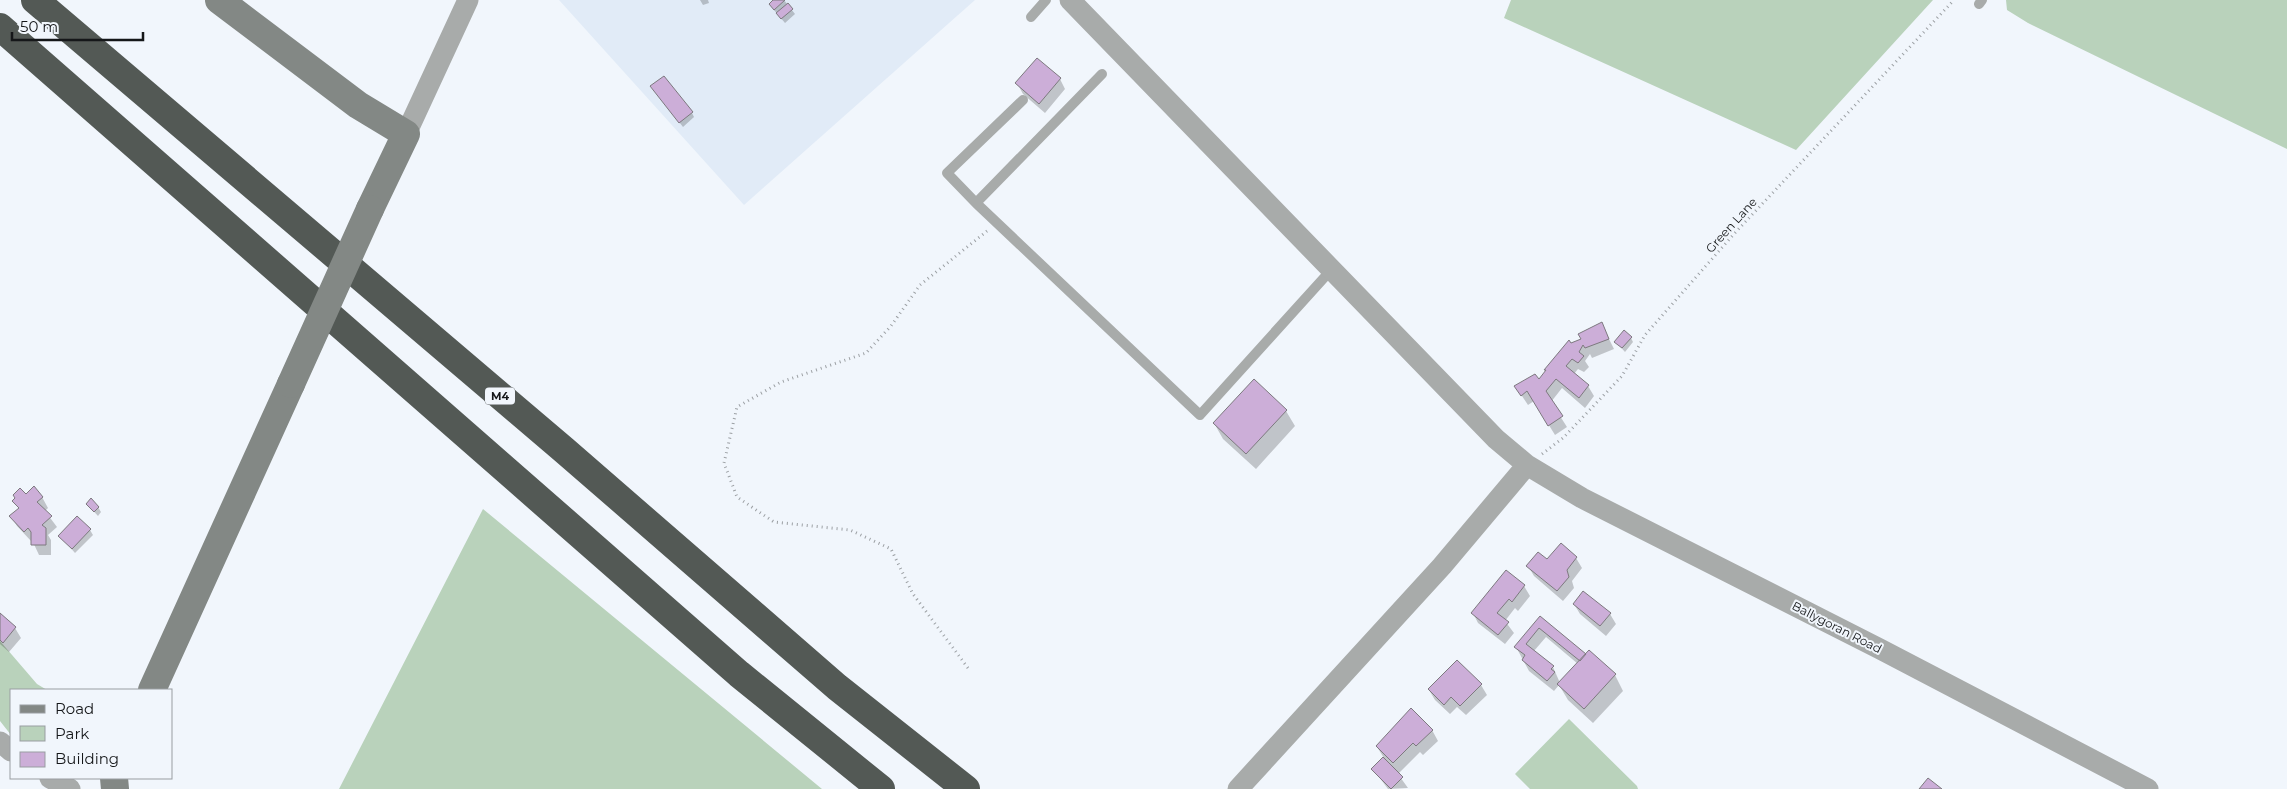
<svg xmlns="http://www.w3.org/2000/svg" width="2287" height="789" font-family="Montserrat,sans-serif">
  <rect width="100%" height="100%" fill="#f1f6fc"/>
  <path fill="#e1ebf7" d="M 559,0 L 975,0 L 744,205 Z"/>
  <path fill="#b9d2bb" d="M 1511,0 L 1933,0 L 1796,150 L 1504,18 Z
    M 2006,0 L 2287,0 L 2287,149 L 2028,23 L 2007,10 Z
    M 483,509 L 822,789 L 339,789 Z
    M 0,641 L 37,684 L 47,690 L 11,690 L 11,735 L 0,721 Z
    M 1569,719 L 1637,786 L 1638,789 L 1530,789 L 1515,774 Z"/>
  <path fill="#0003" fill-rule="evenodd" d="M 700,0 L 708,0 L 709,3 L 703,5 Z
    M 775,0 L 784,0 L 795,14 L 785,23 L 773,9 Z
    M 1060,79 L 1065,89 L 1045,113 L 1023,94 L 1017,83 Z
    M 655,91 L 692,113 L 694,117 L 683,127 Z
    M 1601,323 L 1614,349 L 1592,358 L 1590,354 L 1585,361 L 1589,367 L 1584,372 L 1578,369 L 1574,374 L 1588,386 L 1594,396 L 1585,408 L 1562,388 L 1551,402 L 1567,427 L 1555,435 L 1534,401 L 1528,405 L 1516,387 L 1539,381 L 1547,372 L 1546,370 L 1571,344 L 1582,339 Z
    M 1631,338 L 1633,342 L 1625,352 L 1616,342 Z
    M 1254,381 L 1286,411 L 1295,426 L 1256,469 L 1223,439 L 1214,423 Z
    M 26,495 L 42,497 L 48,508 L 45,511 L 57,527 L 48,535 L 51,540 L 51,555 L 39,555 L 32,540 L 31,541 L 17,526 L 11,516 L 19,509 L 14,501 Z
    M 87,504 L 98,507 L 101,512 L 98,516 Z
    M 90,530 L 93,535 L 75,553 L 60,536 Z
    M 1561,545 L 1576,558 L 1582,568 L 1572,581 L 1574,588 L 1563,601 L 1534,576 L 1528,566 L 1547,561 Z
    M 1506,572 L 1524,586 L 1530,596 L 1518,611 L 1515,608 L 1505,621 L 1514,633 L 1505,644 L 1478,623 L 1473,613 Z
    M 1574,604 L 1610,614 L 1616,624 L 1606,636 L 1580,614 Z
    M 0,615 L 15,628 L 21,638 L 9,652 L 0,644 Z
    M 1540,618 L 1585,655 L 1615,675 L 1623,691 L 1593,723 L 1568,700 L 1559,685 L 1554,691 L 1529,671 L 1516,647 ZM 1546,637 L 1578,664 L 1560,683 L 1553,667 L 1534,651 Z
    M 1481,685 L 1487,695 L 1466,715 L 1457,707 L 1450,714 L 1435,700 L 1429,690 Z
    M 1432,730 L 1438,741 L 1423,755 L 1420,752 L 1398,774 L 1408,788 L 1388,789 L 1373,769 L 1384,758 L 1377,747 Z"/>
  <path fill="#ccaed8" stroke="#7d797f" d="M 773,0 L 785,0 L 774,10 L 769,4 Z
    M 788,3 L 793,9 L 781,19 L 776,13 Z
    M 1037,58 L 1061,78 L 1039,104 L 1015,83 Z
    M 664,76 L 693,112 L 679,123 L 650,86 Z
    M 1602,322 L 1609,339 L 1585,348 L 1583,345 L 1579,352 L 1584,356 L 1578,363 L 1572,359 L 1566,366 L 1589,385 L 1579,398 L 1556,379 L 1546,391 L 1563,416 L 1548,426 L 1527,391 L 1521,396 L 1514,386 L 1535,374 L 1539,379 L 1546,370 L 1544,370 L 1569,340 L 1571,343 L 1581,339 L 1578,334 Z
    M 1624,330 L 1632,337 L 1622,348 L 1614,342 Z
    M 1254,379 L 1287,410 L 1246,454 L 1213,423 Z
    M 34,486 L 43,497 L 37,502 L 52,516 L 42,525 L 46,528 L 46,545 L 31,545 L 31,532 L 28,528 L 24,532 L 9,516 L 19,508 L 12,501 L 15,498 L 13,495 L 20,488 L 26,494 Z
    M 91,498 L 99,507 L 94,512 L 86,504 Z
    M 77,516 L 91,529 L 72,549 L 58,536 Z
    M 1561,543 L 1577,557 L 1567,570 L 1569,577 L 1557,591 L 1526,566 L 1538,552 L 1547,559 Z
    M 1506,570 L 1525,585 L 1512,602 L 1509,599 L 1497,613 L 1509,622 L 1498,635 L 1471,613 Z
    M 1583,591 L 1611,613 L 1600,626 L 1573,604 Z
    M 0,613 L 16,627 L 3,643 L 0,640 Z
    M 1540,616 L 1586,654 L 1580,661 L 1539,628 L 1526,644 L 1554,666 L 1551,669 L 1555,672 L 1547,681 L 1522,660 L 1525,655 L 1514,647 Z
    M 1589,650 L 1616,674 L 1584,709 L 1557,684 Z
    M 1457,660 L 1482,684 L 1460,706 L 1451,697 L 1444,705 L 1428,689 Z
    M 1411,708 L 1433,730 L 1416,746 L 1413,743 L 1393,763 L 1376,746 Z
    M 1383,757 L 1403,777 L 1391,789 L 1371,769 Z
    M 1928,778 L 1942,789 L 1919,789 Z"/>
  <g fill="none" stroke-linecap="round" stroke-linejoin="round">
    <path stroke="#9ca0a4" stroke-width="3" stroke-dasharray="1 4" stroke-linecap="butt" d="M 1542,454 L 1563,438 L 1622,376 L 1645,335 L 1733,235 L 1954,0
      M 968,668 L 913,594 L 891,549 L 850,530 L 774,522 L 737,497 L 724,463 L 737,407 L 781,382 L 866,353 L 891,326 L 920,285 L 987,231"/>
    <path stroke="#a8abaa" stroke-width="10" d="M 1979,4 L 1982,0
      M 1031,17 L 1046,0
      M 1102,74 L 976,203 L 1200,415 L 1332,269
      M 976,203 L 947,173 L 1023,100"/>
    <path stroke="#a8abaa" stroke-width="21" d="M 1070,0 L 1496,439 L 1527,465 L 1582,498 L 1880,649 L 2148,789
      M 406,134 L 468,0
      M 0,742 L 11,751
      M 50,778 L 70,789
      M 1238,789 L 1442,566 L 1527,465"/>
    <path stroke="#838885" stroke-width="28" d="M 219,0 L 358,105 L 406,134 L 370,209
      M 152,690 L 291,384
      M 114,778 L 115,789"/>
    <path stroke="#535955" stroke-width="28" d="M 35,0 L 564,450 L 837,687 L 966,789
      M 0,27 L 739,674 L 881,789"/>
    <path stroke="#838885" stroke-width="28" d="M 291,384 L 370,209"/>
  </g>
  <g text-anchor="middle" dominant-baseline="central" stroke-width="4" stroke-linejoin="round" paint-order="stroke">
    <rect fill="#f1f6fc" stroke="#575a5d" stroke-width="1" x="485" y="387.5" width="30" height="17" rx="4"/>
    <g font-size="11" font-weight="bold" fill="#151719">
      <text x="500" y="396">M4</text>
    </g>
    <g font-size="12" fill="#151719" stroke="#f1f6fc">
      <text transform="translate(1731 225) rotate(-48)">Green Lane</text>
      <text transform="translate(1837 627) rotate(27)">Ballygoran Road</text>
    </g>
  </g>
  <rect x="10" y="689" width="162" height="90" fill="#f1f6fc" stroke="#999da1"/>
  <rect x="20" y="705" width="25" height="8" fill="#838885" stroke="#999da1"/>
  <text x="55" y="714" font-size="15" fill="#151719">Road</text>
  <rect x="20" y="726" width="25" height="15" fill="#b9d2bb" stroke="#999da1"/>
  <text x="55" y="739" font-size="15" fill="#151719">Park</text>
  <rect x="20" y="752" width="25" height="15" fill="#ccaed8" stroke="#999da1"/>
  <text x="55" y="764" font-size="15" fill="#151719">Building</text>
  <path d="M12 32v8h131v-8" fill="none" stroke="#151719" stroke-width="2.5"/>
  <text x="20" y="32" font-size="15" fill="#151719" stroke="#f1f6fc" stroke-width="4" paint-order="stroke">50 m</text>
</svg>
